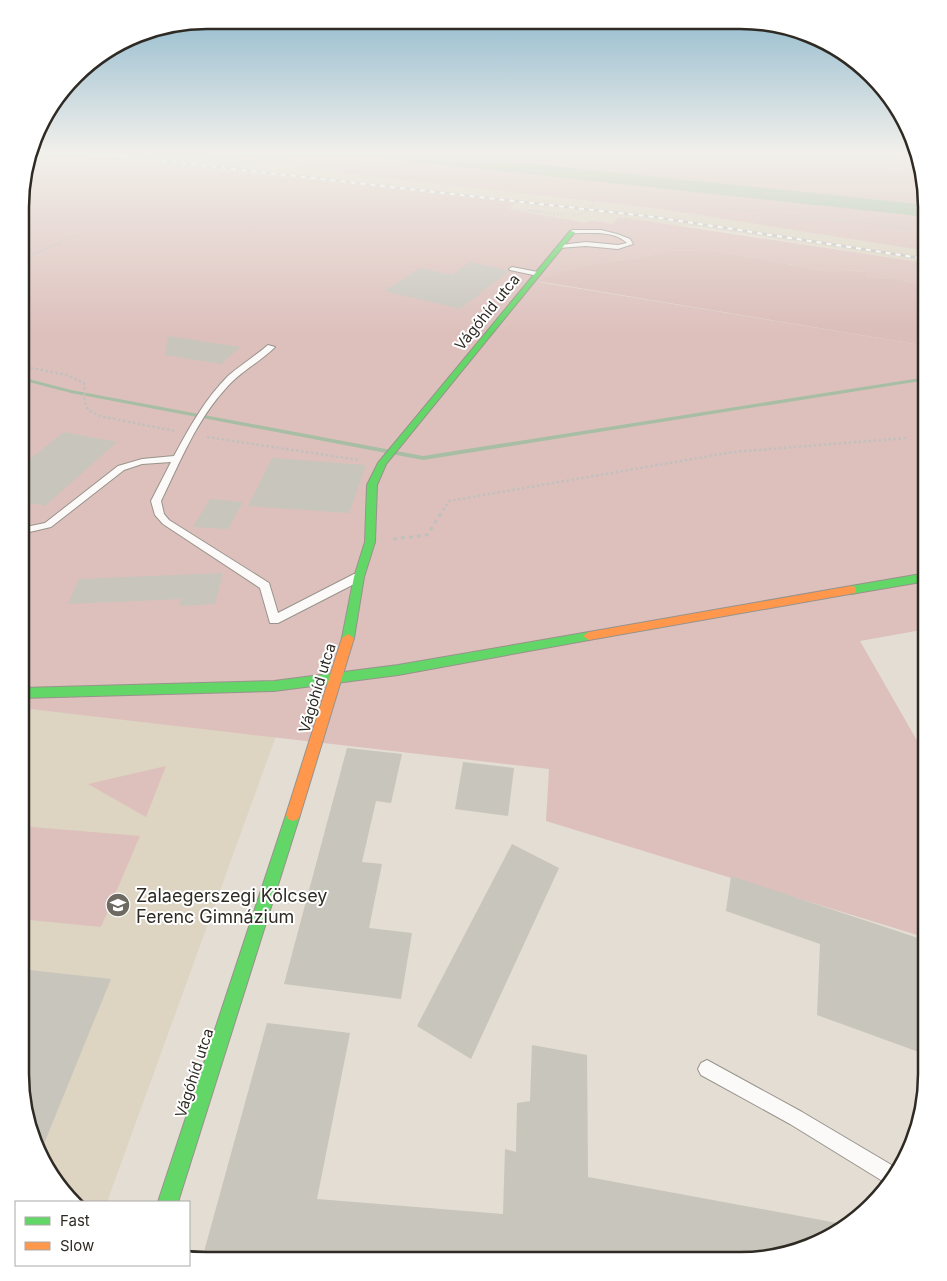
<svg xmlns="http://www.w3.org/2000/svg" width="947" height="1281" font-family="Inter,sans-serif">
  <rect width="100%" height="100%" fill="#e3ddd3"/>
  <path fill="#ddd4c2" d="M 74,154 L 174,154 L 660,209 L 927,251 L 927,263 L 699,227 L 612,224 L 591,220 L 586,223 L 509,209 L 515,202 Z
    M 21,708 L 276,736 L 107,1202 L 72,1202 L 66,1197 L 39,1157 L 20,1075 Z"/>
  <path fill="#ddc0bc" d="M 31,154 L 74,154 L 515,202 L 510,209 L 586,223 L 591,220 L 612,224 L 619,217 L 927,263 L 927,287 L 896,278 L 868,277 L 866,272 L 844,270 L 832,272 L 710,250 L 665,251 L 640,258 L 584,265 L 539,282 L 927,346 L 927,629 L 860,641 L 927,758 L 927,938 L 546,821 L 549,769 L 21,708 L 22,182 Z
    M 174,154 L 352,154 L 927,213 L 927,251 L 660,209 Z
    M 870,155 L 885,158 L 916,158 L 919,170 L 879,171 L 867,165 L 830,163 L 827,157 L 850,158 Z
    M 166,766 L 146,817 L 88,784 Z
    M 20,826 L 140,836 L 101,927 L 20,919 Z"/>
  <path fill="#dbbdb9" d="M 352,154 L 915,154 L 916,158 C 886,156 857,155 827,157 L 830,163 L 867,165 L 879,171 L 919,170 L 927,213 Z
    M 710,250 L 832,272 L 844,270 L 866,272 L 868,277 L 896,278 L 927,287 L 927,346 L 537,281 L 584,265 L 640,258 L 665,251 Z"/>
  <g fill="none" stroke-linecap="round" stroke-linejoin="round">
    <path fill="#a7bea4" fill-rule="evenodd" d="M 21,377 L 71,390 L 423,456 L 927,377 L 927,380 L 423,460 L 71,393 L 21,380 Z"/>
    <path fill="#a7bea4" fill-rule="evenodd" d="M 381,154 L 438,154 L 927,205 L 927,217 L 390,159 L 384,158 Z"/>
  </g>
  <path fill="#c7c5bc" d="M 470,262 L 509,271 L 460,309 L 384,291 L 420,268 L 452,275 Z
    M 168,336 L 240,347 L 221,364 L 165,355 Z
    M 64,432 L 117,442 L 45,506 L 21,501 L 21,466 Z
    M 272,458 L 366,465 L 349,513 L 248,506 Z
    M 210,499 L 243,502 L 228,529 L 193,527 Z
    M 223,573 L 215,604 L 179,606 L 181,599 L 68,604 L 79,579 Z
    M 347,748 L 402,754 L 391,803 L 376,801 L 362,862 L 382,864 L 369,928 L 412,933 L 401,999 L 284,984 Z
    M 463,762 L 514,768 L 508,816 L 455,809 Z
    M 512,844 L 559,868 L 471,1059 L 417,1026 Z
    M 731,876 L 927,941 L 927,1055 L 817,1015 L 820,944 L 726,911 Z
    M 20,969 L 111,979 L 39,1156 L 20,1075 Z
    M 267,1023 L 350,1033 L 317,1199 L 503,1214 L 505,1149 L 516,1152 L 517,1103 L 530,1101 L 532,1045 L 587,1055 L 588,1177 L 848,1225 L 823,1242 L 741,1261 L 348,1260 L 306,1255 L 305,1260 L 202,1259 Z"/>
  <g fill="none" stroke-linecap="round" stroke-linejoin="round">
    <g stroke="#98938c" stroke-width="2">
      <path id="lane" d="M 572,230 L 601,230 L 617,234 L 630,239 L 633,244 L 618,249 L 586,246 L 558,248 L 560,245 L 586,242 L 618,245 L 627,243 C 613,229 588,234 570,233 Z
        M 512,267 L 538,272 L 541,274 L 538,276 L 510,270 L 509,269 Z
        M 268,345 L 275,347 C 260,362 241,371 227,387 C 197,419 180,462 161,501 L 164,514 L 169,520 L 269,583 L 278,613 L 354,574 L 362,574 L 363,577 L 362,580 L 278,623 L 270,623 L 260,588 L 163,524 L 155,515 L 151,501 L 171,462 L 142,464 L 124,470 L 51,527 L 21,534 L 21,528 L 45,523 L 118,466 L 142,459 L 174,456 C 189,428 205,399 228,376 C 241,365 255,356 268,345 Z
        M 707,1060 L 802,1112 L 900,1170 L 889,1185 L 790,1124 L 701,1075 L 698,1069 L 701,1063 Z"/>
    </g>
    <g stroke="#98938c" stroke-width="2">
      <path id="fast" d="M 570,231 L 575,232 L 386,464 L 377,485 L 375,542 L 364,577 L 354,638 L 352,641 L 344,641 L 342,638 L 354,577 L 365,542 L 367,485 L 378,463 Z
        M 927,573 L 927,581 L 851,594 L 846,590 L 851,586 Z
        M 589,632 L 595,636 L 589,640 L 398,675 L 274,691 L 21,698 L 21,688 L 274,681 L 398,665 Z
        M 293,809 L 298,811 L 300,815 L 178,1202 L 158,1202 L 286,815 L 288,811 Z"/>
    </g>
    <g stroke="#98938c" stroke-width="2">
      <path id="slow" d="M 851,586 L 855,587 L 856,590 L 855,593 L 589,640 L 583,636 L 589,632 Z
        M 348,634 L 354,638 L 300,815 L 298,819 L 293,821 L 288,819 L 286,815 L 342,638 Z"/>
    </g>
    <path stroke="#c2c0be" stroke-width="1" stroke-dasharray="2 2" stroke-linecap="butt" d="M 233,154 L 927,230
      M 865,154 L 872,163
      M 857,163 L 917,162
      M 592,207 L 594,193
      M 573,215 L 582,214 L 592,207 L 588,206
      M 563,216 L 526,210 L 566,214
      M 57,244 L 80,234"/>
    <path stroke="#c2c0be" stroke-width="2" stroke-dasharray="2 2" stroke-linecap="butt" d="M 21,259 L 60,243"/>
    <path stroke="#c2c0be" stroke-width="2.5" stroke-dasharray="2.5 2.5" stroke-linecap="butt" d="M 21,366 L 67,375 L 84,383 L 85,402 L 88,410 L 100,416 L 174,431
      M 207,437 L 359,460
      M 443,510 L 449,501 L 733,452 L 907,438"/>
    <path stroke="#c2c0be" stroke-width="3" stroke-dasharray="4 4" stroke-linecap="butt" d="M 393,539 L 427,535 L 444,509"/>
    <use href="#lane" fill="#fbfaf8" fill-rule="evenodd"/>
    <use href="#fast" fill="#63d668" fill-rule="evenodd"/>
    <use href="#slow" fill="#ff974d" fill-rule="evenodd"/>
    <g stroke="#c2c0be" stroke-width="2.5">
      <path id="rail" d="M 102,154 L 654,217 L 927,259"/>
    </g>
    <use href="#rail" stroke="#fff" stroke-width="2" stroke-dasharray="5" stroke-linecap="butt"/>
  </g>
  <linearGradient id="sky" x2="0" y2="1"><stop stop-color="#8eb8cd"/><stop offset="0.46" stop-color="#f2f0eb"/><stop offset="1" stop-color="#f2f0eb" stop-opacity="0"/></linearGradient>
  <rect width="947" height="333" fill="url(#sky)"/>
  <defs>
    <g id="school-disc" transform="scale(1.25)"><circle r="9.5" fill="#6e6961" stroke="#fff"/><path d="M0-5L7-2L0 1L-7-2ZM-4 1L0 2.5L4 1V4Q0 6-4 4Z" fill="#fff"/></g>
  </defs>
  <g fill-rule="evenodd">
    <use href="#school-disc" x="118" y="905"/>
  </g>
  <g text-anchor="middle" dominant-baseline="central" stroke-width="4" stroke-linejoin="round" paint-order="stroke">
    <g font-size="15" fill="#2f2b24" stroke="#fff">
      <text transform="translate(487 312) rotate(-51)">Vágóhíd utca</text>
      <text transform="translate(317 688) rotate(-73)">Vágóhíd utca</text>
      <text transform="translate(194 1073) rotate(-72)">Vágóhíd utca</text>
    </g>
    <g font-size="18" fill="#2f2b24" stroke="#fff" text-anchor="start">
      <text x="136" y="895">Zalaegerszegi Kölcsey<tspan x="136" dy="21">Ferenc Gimnázium</tspan></text>
    </g>
  </g>
  <path d="M0 0H947V1281H0ZM207 29H740A178 178 0 0 1 918 207V1074A178 178 0 0 1 740 1252H207A178 178 0 0 1 29 1074V207A178 178 0 0 1 207 29Z" fill="#fff" fill-rule="evenodd"/>
  <path fill="none" stroke="#2f2b24" stroke-width="2.5" d="M207 29H740A178 178 0 0 1 918 207V1074A178 178 0 0 1 740 1252H207A178 178 0 0 1 29 1074V207A178 178 0 0 1 207 29Z"/>
  <rect x="15" y="1201" width="175" height="65" fill="#ffffff" stroke="#acaaa7"/>
  <rect x="25" y="1217" width="25" height="8" fill="#63d668" stroke="#acaaa7"/>
  <text x="60" y="1226" font-size="15" fill="#2f2b24">Fast</text>
  <rect x="25" y="1242" width="25" height="8" fill="#ff974d" stroke="#acaaa7"/>
  <text x="60" y="1251" font-size="15" fill="#2f2b24">Slow</text>
</svg>
